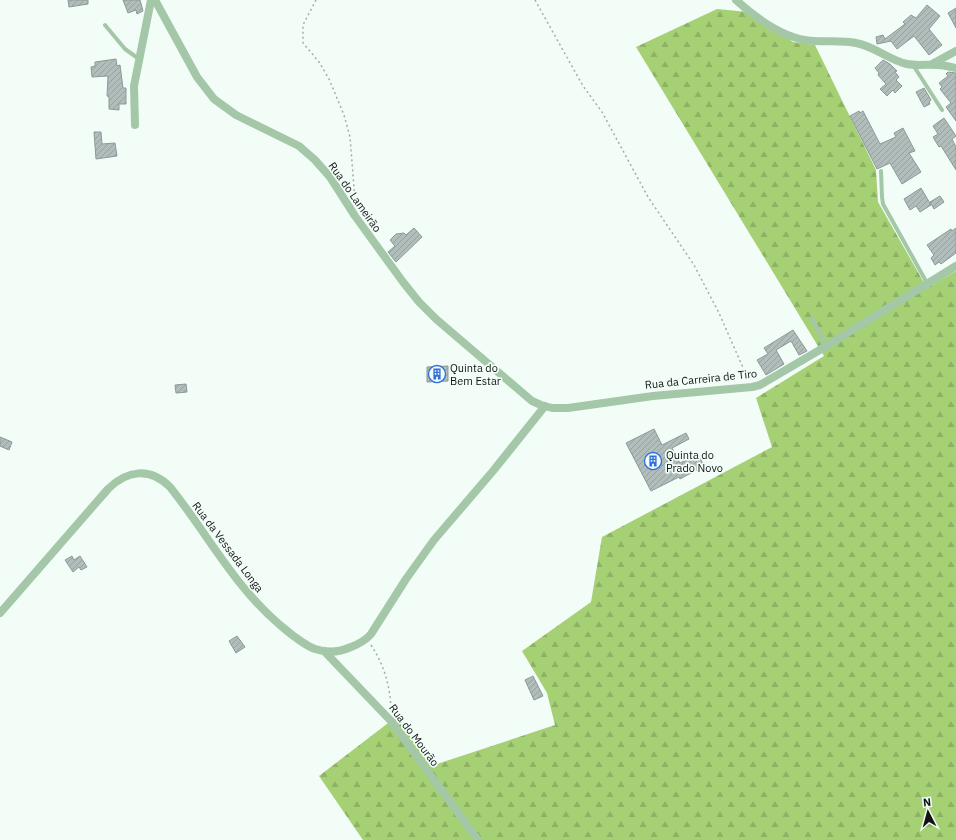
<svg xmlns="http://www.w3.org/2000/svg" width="956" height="840" font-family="'IBM Plex Sans',sans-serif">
  <defs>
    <pattern id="forest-firs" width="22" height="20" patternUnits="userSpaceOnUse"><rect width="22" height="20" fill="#a5d074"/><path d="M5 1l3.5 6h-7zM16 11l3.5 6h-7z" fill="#8db264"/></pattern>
    <pattern id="building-hatch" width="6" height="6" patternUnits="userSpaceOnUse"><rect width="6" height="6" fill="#b1bdbb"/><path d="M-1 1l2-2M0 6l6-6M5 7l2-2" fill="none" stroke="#97a2a0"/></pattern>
  </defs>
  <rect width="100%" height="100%" fill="#f2fdf8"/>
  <path fill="url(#forest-firs)" d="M 717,9 L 748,12 L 793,42 L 815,45 L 876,170 L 878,202 L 927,288 L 956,271 L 956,840 L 363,840 L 319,776 L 396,717 L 431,766 L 555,725 L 547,693 L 522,651 L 591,602 L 602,537 L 772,447 L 756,398 L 824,356 L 636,47 Z"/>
  <path fill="url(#building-hatch)" stroke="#8d9997" d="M 68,0 L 88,0 L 88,4 L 69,7 Z
    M 123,0 L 140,0 L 143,11 L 137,14 L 136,10 L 128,13 Z
    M 927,5 L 940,16 L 929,29 L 942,45 L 929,55 L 914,36 L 897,49 L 891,41 L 877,44 L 876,37 L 883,35 L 885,39 L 905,24 L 903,22 L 911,15 L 916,18 Z
    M 956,8 L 956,28 L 948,13 Z
    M 116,59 L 117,66 L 120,65 L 123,88 L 126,88 L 126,104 L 119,104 L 119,110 L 109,109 L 109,97 L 107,96 L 108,76 L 92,77 L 91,67 L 95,66 L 95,62 Z
    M 883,60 L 890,64 L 897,71 L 895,72 L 899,77 L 896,80 L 902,86 L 895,93 L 893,90 L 887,96 L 880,89 L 886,84 L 878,75 L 879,73 L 875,68 Z
    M 948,72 L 956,73 L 956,121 L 946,107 L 951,103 L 940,89 L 942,87 L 939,83 L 948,76 L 946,74 Z
    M 924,88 L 931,100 L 929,102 L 930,104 L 924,107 L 916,92 Z
    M 859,111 L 860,113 L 863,111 L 880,144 L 896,137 L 894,133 L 903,128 L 915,151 L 909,153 L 921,172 L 902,184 L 890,163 L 877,169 L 850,116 Z
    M 944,118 L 956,136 L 952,139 L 956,147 L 956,170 L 941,146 L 939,147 L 933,137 L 938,134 L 933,126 Z
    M 94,132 L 101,132 L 102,144 L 115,143 L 117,156 L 96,159 Z
    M 921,188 L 931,205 L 920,212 L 916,206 L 910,210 L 904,199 Z
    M 940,196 L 944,202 L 934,209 L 930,202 Z
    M 414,228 L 422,237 L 396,262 L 388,252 L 395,246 L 390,240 L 396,234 L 404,233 L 406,235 Z
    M 956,228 L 956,253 L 941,264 L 939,262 L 935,265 L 931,258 L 934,255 L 927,245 L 951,229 L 952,231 Z
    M 793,330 L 807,351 L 799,355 L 791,341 L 776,350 L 784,364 L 766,375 L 757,360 L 768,354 L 764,348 Z
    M 448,366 L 448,381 L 427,382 L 427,367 Z
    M 186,384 L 187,392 L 176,393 L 175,385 Z
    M 654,429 L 662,445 L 686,433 L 689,439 L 672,448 L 680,463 L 698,454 L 704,466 L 680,479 L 679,477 L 651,491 L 626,443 Z
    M 0,437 L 12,442 L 9,450 L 0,446 Z
    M 72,556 L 74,560 L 80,556 L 87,567 L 81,570 L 79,567 L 73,572 L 65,560 Z
    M 237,636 L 245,647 L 236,653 L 229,641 Z
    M 533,676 L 543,696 L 534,700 L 525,680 Z"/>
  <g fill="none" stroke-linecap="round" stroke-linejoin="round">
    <path stroke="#a4aca9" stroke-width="1.5" stroke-dasharray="2 3" stroke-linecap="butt" d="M 316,0 L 303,25 L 303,43 L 319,62 L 329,79 L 344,115 L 350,137 L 355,200
      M 535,0 L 583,86 L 602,112 L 648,197 L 694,265 L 719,313 L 748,379
      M 371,645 C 384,665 390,685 391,709"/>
    <path stroke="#a4c7a8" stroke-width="4" d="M 105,25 L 125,49 L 139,59
      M 913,65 L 942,110
      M 881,171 L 882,197 L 883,204 L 927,283
      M 812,318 L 826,346"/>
    <path stroke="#a4c7a8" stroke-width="8" d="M 155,0 L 197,77 L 214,99 L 236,115 L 299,146 L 315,160 L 330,177 L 355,216 L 403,282 L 419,302 L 436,319 L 532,401 L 541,405 L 552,408 L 568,408 L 653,396 L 752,387 L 760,385 L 818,351 L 956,266
      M 736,0 C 757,19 785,40 814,41 C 828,42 842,40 856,43 C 874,46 889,60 907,64 C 917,66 928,64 938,65 C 944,65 950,67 956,68
      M 932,64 L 956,51
      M 135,125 L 134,86 L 151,0
      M 0,613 L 108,489 C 127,470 150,467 170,487 C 207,533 234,586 280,625 C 291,634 302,644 315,649 C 327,653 340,652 351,647 C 359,644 366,640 371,634 L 406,579 L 434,540 L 493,471 L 545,406
      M 324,651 L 391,721 L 478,840"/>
  </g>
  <defs>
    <g id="building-ring" transform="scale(0.9)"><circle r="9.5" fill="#f2fdf8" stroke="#336fde" stroke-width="1.5"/><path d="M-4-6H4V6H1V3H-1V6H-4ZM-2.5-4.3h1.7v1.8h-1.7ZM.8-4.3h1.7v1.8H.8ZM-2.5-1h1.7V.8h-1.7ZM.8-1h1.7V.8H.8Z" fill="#336fde"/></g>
  </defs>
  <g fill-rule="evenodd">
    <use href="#building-ring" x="437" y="374"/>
    <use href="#building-ring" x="653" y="461"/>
  </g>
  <g text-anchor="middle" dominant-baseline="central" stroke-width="3.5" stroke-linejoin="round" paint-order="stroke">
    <g font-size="11" fill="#111413" stroke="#f2fdf8">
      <text transform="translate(355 197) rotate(55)">Rua do Lameirão</text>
      <text transform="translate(701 379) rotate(-6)">Rua da Carreira de Tiro</text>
      <text transform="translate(228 547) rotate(53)">Rua da Vessada Longa</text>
      <text transform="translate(414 735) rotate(53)">Rua do Mourão</text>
    </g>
    <g font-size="11" fill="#111413" stroke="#f2fdf8" text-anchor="start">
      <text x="450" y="368">Quinta do<tspan x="450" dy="13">Bem Estar</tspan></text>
      <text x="666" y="455">Quinta do<tspan x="666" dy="13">Prado Novo</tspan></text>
    </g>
  </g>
  <g transform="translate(928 812) rotate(354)" stroke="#f2fdf8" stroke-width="3" paint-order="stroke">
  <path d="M0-3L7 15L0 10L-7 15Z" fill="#111413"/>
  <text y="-6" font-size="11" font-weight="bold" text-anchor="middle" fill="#111413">N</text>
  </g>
</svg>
